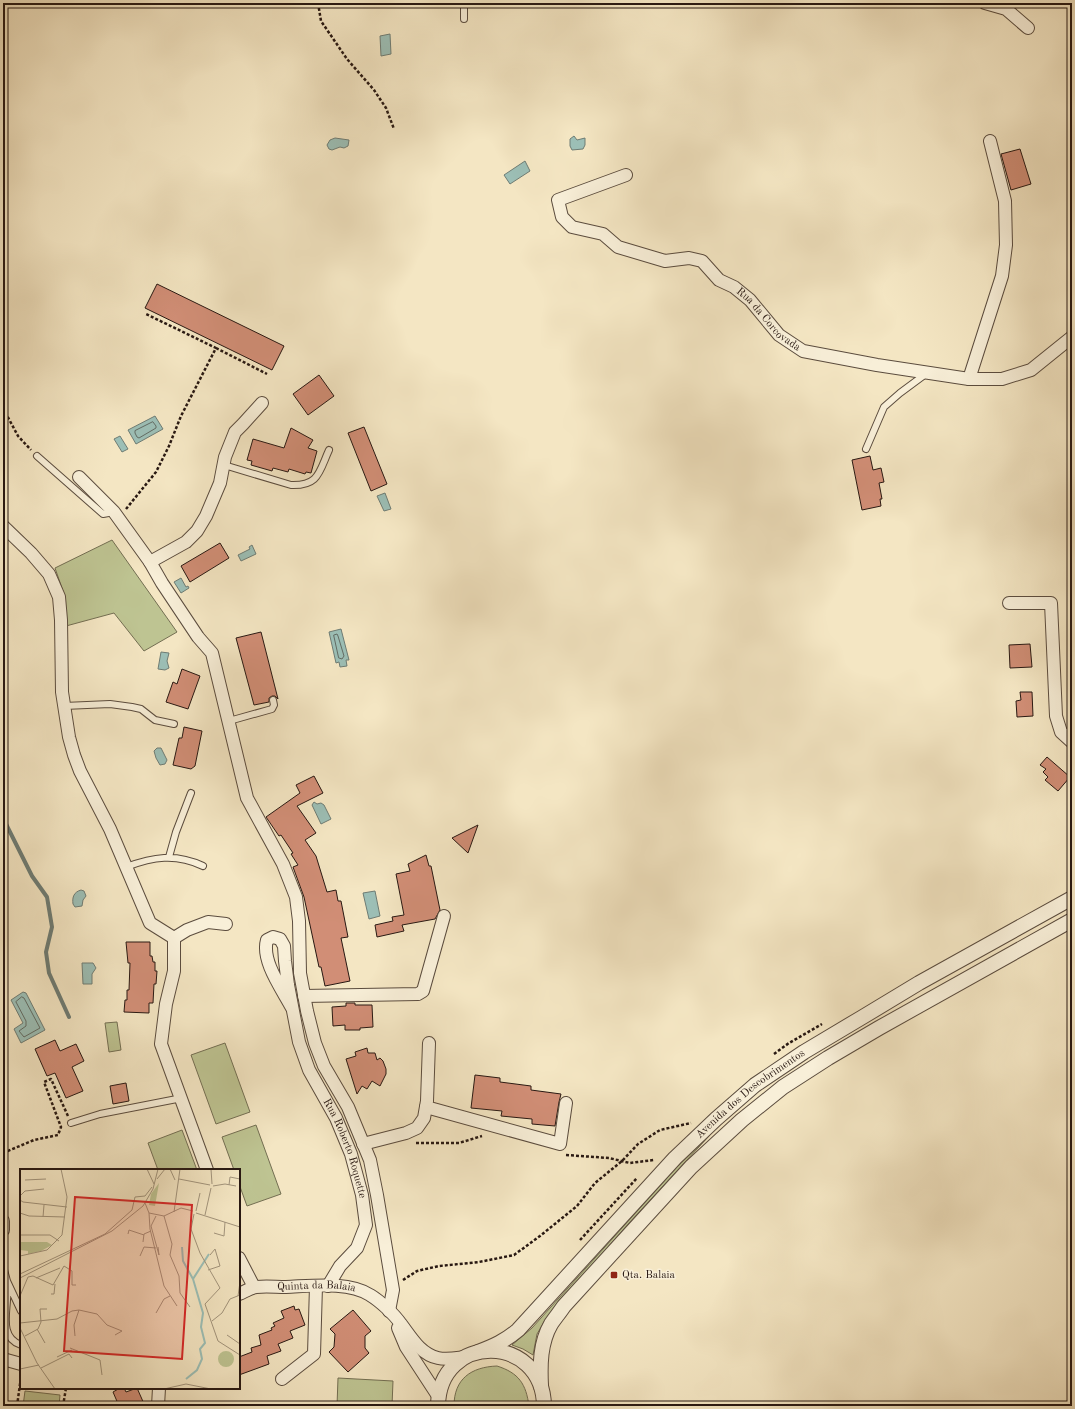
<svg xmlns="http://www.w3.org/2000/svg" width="1075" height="1409" font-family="'Old Standard TT',serif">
  <rect width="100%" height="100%" fill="#f4e6c3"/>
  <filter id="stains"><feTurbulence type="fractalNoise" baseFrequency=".005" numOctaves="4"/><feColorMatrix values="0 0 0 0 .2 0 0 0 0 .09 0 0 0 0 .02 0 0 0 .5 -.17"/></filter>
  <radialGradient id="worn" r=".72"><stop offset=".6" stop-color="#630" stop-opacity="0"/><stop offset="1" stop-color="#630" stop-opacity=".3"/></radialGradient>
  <path fill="#bec492" stroke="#736e52" d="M 112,540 L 177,632 L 144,651 L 114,613 L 66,626 L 64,594 L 55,568 Z
    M 117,1022 L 121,1050 L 109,1052 L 105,1023 Z
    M 225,1043 L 250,1112 L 216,1124 L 191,1055 Z
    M 256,1125 L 281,1194 L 247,1206 L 239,1184 L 239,1170 L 234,1170 L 222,1137 Z
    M 182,1130 L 197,1170 L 158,1170 L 148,1143 Z
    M 710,1135 L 629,1223 L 547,1317 L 537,1334 L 533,1355 L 523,1349 L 512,1345 L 532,1328 L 676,1168 Z
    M 497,1366 C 519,1373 526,1384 529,1406 L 454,1406 C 454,1379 471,1367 497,1366 Z
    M 338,1378 L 393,1381 L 392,1406 L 337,1406 Z
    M 25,1391 L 60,1395 L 59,1406 L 23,1406 Z"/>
  <path fill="#9cbfb6" stroke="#6e7c74" d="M 390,34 L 391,54 L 381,56 L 380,36 Z
    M 574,136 L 577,140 L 585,138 L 585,145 L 583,149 L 572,150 L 570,146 L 570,139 Z
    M 335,138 L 349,140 L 348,146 L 344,148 L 340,147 L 332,150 L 329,149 L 327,145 L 330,140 Z
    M 525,161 L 530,171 L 510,184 L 504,175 Z
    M 155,416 L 163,429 L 136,444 L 128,430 Z
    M 120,436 L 128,449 L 122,452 L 114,439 Z
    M 385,493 L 391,509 L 384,511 L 377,496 Z
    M 252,545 L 256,554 L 241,561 L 238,555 L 250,549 L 249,547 Z
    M 181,578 L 186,587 L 188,586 L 189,588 L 181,593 L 174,582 Z
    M 341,629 L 349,660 L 346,660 L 347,666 L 340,667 L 339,662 L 336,663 L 329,632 Z
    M 161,652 L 169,653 L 167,661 L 169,668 L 165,670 L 158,669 Z
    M 157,748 L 161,748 L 167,760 L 165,764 L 160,765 L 156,758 L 154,751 Z
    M 314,802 L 317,804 L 321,803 L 324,805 L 331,819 L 321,824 L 312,805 Z
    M 81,890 L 84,891 L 86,896 L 83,900 L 82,906 L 75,907 L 73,904 C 72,897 74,892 81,890 Z
    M 375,891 L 380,916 L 369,919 L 363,893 Z
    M 82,963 L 93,963 L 96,968 L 92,974 L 92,984 L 83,984 Z
    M 23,992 L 26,993 L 45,1030 L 21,1043 L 14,1029 L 23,1023 L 11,1000 Z"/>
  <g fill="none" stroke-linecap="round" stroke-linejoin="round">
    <path stroke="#626c64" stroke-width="1" d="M 153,422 L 156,426 L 156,428 L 139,438 L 137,437 L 135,433 L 135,431 Z
      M 334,635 L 337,634 L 338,636 L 344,656 L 342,659 L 339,658 Z
      M 22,997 L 24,998 L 40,1028 L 24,1037 L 19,1031 L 26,1026 L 26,1021 L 16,1002 Z"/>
    <path stroke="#6e7c74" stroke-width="4" d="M 3,818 L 32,876 L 47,897 L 52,927 L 46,952 L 49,973 L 69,1017"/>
  </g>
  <path fill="#d18e76" stroke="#281812" d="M 1020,149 L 1031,184 L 1011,190 L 1001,154 Z
    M 157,284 L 284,346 L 272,370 L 145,308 Z
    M 319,375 L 334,396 L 308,415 L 293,394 Z
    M 364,427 L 387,484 L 371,491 L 348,433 Z
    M 291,428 L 313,440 L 308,448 L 317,451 L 311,473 L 306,472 L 305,474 L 289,469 L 288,472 L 273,468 L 272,471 L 251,465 L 252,461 L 247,460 L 253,439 L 284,448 Z
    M 870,456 L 873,470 L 881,468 L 884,482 L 879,483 L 882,499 L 880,499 L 881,506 L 862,510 L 852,460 Z
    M 220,543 L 229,558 L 190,582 L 181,566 Z
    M 261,632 L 278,699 L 275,696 L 272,696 L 269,698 L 269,702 L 254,705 L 236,638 Z
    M 1030,644 L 1032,667 L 1010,668 L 1009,645 Z
    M 182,669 L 200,676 L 188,709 L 166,702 L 173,682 L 177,684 Z
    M 1020,692 L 1032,692 L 1033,716 L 1017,717 L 1016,701 L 1021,700 Z
    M 184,727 L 202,731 L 195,766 L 191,769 L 173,765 L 179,738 L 182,738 Z
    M 1047,757 L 1070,777 L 1058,791 L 1045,780 L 1048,777 L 1043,772 L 1046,769 L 1040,765 Z
    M 314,776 L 323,793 L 297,806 L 316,833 L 305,840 L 316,856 L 327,892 L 336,890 L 338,901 L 341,901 L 348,937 L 341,938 L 350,981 L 325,986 L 321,967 L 319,967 L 304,897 L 293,867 L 298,865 L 291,854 L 293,853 L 281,835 L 279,836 L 266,817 L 300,793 L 296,785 Z
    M 478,825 L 468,853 L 452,838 Z
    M 426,855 L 429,866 L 431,866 L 440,910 L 435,919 L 402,925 L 404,931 L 377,937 L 375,925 L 393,921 L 392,917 L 404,915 L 396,874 L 410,871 L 408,864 Z
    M 126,942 L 150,942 L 150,956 L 152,956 L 153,962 L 155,962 L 155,971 L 157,971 L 156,984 L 154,984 L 153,1003 L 149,1003 L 149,1013 L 124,1012 L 125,1000 L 127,1000 L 127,990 L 129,990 L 130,963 L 128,963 Z
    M 346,1003 L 355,1003 L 355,1005 L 372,1005 L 373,1027 L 360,1028 L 360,1030 L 345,1030 L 345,1025 L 333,1026 L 332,1007 L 346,1006 Z
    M 55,1040 L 60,1051 L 76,1044 L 84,1061 L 72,1067 L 83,1091 L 66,1098 L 55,1073 L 47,1076 L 35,1049 Z
    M 367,1048 L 368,1053 L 375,1053 L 377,1060 L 380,1058 L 383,1061 L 386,1069 L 386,1074 L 380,1086 L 372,1081 L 367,1089 L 362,1086 L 357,1094 L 346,1059 L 356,1056 L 355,1052 Z
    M 475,1075 L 500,1078 L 500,1082 L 531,1086 L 531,1090 L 561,1094 L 559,1102 L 555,1126 L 532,1124 L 532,1119 L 501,1116 L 502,1111 L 471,1108 Z
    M 126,1083 L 129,1101 L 113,1104 L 110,1086 Z
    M 294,1306 L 295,1310 L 299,1309 L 305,1325 L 290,1331 L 293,1338 L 278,1344 L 281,1351 L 267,1356 L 269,1364 L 239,1375 L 239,1357 L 252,1352 L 251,1348 L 261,1345 L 259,1335 L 272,1330 L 271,1328 L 275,1326 L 273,1323 L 284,1318 L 281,1311 Z
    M 353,1310 L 371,1331 L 365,1336 L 365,1348 L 369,1353 L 348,1372 L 329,1352 L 334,1347 L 335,1334 L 330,1329 Z
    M 120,1388 L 124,1388 L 126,1392 L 137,1388 L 145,1406 L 119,1406 L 113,1392 Z"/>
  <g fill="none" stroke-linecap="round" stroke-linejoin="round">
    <g stroke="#5b4c3e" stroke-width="8">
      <path id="service" d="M 464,19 L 464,3
        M 866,449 L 884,407 L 900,393 L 927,373
        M 37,456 L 103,514 L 114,512
        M 224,465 L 291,485 C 319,486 319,472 329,450
        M 64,706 L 110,704 L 132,707 L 141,709 L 155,720 L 174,724
        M 229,721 L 272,709 L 274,705 L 273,700
        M 169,857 L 176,832 L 191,793
        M 126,867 C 153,857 175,853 203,866
        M 71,1123 L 100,1114 L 182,1098
        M 3,1266 L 7,1281 L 21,1311
        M 7,1281 C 7,1287 8,1294 7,1300 C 6,1317 1,1338 21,1345"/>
    </g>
    <g stroke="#5b4c3e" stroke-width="14">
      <g id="minor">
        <path d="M 985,3 L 1006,9 L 1028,28"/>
        <path id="s1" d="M 626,175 L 558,200 L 562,217 L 572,227 L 603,234 L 618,247 L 665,261 L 689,258 L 702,261 L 719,280 L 734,287 L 750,300 L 779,335 L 803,351 L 877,365 L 969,379 L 1002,379 L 1031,370 L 1072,337"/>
        <path d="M 969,379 L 1002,276 L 1006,245 L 1005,201 L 990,141"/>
        <path d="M 79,477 L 114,512 L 150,562 L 162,583 L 198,637 L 212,653 L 247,798 L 283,864 L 296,897 L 299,921 L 300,973 L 307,1011 L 315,1043 L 324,1066 L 348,1107 L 370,1160 L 377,1195 L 393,1290 L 389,1311"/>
        <path d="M 3,526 L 31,553 L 49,574 L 59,597 L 61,620 L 62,692 L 69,737 L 74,755 L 80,771 L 110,829 L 150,923 L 174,938 L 174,971 L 166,1004 L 161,1044 L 207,1170"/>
        <path d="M 150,562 L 186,542 L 197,531 L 206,516 L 220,483 L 225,457 L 235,432 L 243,424 L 262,403"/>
        <path d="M 1009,603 L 1051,603 L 1056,716 L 1061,732 L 1072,742"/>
        <path d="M 174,938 L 187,930 L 208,922 L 226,924"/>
        <path d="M 304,996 L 418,994 L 423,991 L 444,916"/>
        <path id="s2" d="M 292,1008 C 282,989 261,961 267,940 L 273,937 L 280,939 L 284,946 L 285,961 L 288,985 L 299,1042 L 309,1070 L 336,1118 L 351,1154 L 362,1195 L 366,1225 L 357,1248 L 340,1266 L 328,1286"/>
        <path d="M 426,1107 L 560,1144 L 566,1103"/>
        <path d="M 363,1144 L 406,1133 L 417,1128 L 424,1118 L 427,1101 L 429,1043"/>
        <path d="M 3,1221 L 3,1230"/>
        <path d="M 239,1258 L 254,1287"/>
        <path id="s3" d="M 239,1294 C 244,1292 250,1288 256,1287 C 266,1286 276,1287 286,1287 C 311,1286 349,1281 370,1295 C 380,1301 394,1314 401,1324 C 411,1337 420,1354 438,1358 C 447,1360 456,1358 465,1357"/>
        <path d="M 398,1328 L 406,1347 L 438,1396"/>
        <path d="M 3,1359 L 21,1364"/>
        <path d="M 282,1379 L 314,1354 L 316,1286"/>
        <path d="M 158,1406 L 159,1388"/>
      </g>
    </g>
    <g stroke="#5b4c3e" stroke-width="16">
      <g id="tertiary">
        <path id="s4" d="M 478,1352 C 494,1346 505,1341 518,1330 L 675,1158 L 716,1119 L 755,1085 L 804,1052 L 861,1018 L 919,983 L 1072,898"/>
        <path d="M 541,1386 C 540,1365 540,1343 551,1324 C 555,1318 560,1312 564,1306 L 691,1167 L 742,1120 L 783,1087 L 828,1058 L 879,1028 L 1072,920"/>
        <path d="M 438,1406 C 439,1332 543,1333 544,1406"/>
      </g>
    </g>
    <path stroke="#281812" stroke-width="2.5" stroke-dasharray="3 2" stroke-linecap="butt" d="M 318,3 L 321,21 L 347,59 L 374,90 L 386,108 L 394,129
      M 216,348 L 267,374
      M 3,367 L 6,378 L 3,401
      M 3,408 L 18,436 L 31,450
      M 126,509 L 156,472 L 169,446 L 181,416 L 216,348 L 146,314
      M 774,1054 L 789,1043 L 822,1024
      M 416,1143 L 459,1143 L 482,1136
      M 3,1153 L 34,1140 L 58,1135 L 61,1127 L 44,1082 L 51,1079 L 68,1116
      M 566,1155 L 609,1158 L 630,1163 L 654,1160
      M 580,1240 L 637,1178
      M 403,1280 L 417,1271 L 439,1266 L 479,1262 L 514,1255 L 540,1236 L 577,1206 L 595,1183 L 622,1161 L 638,1144 L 660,1130 L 691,1123
      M 17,1406 L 21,1377
      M 63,1406 L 66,1388"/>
    <use href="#service" stroke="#f8efd8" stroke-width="6"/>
    <use href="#minor" stroke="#f8efd8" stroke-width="12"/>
    <use href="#tertiary" stroke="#f8efd8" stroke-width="14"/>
  </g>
  <rect fill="#8f2418" stroke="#f8efd8" stroke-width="1.5" x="610" y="1271" width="8" height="8" rx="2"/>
  <g text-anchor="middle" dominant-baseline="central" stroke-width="3" stroke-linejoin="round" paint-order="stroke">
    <g font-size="11" fill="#281812" stroke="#f8efd8">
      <text stroke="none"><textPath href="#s1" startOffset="332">Rua da Corcovada</textPath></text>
      <text stroke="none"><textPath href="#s4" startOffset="378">Avenida dos Descobrimentos</textPath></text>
      <text stroke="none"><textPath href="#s2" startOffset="310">Rua Roberto Roquette</textPath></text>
      <text stroke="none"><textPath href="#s3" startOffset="79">Quinta da Balaia</textPath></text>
    </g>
    <g font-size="11" fill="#281812" stroke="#f8efd8" text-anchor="start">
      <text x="622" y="1275">Qta. Balaia</text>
    </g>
  </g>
  <g transform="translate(20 1169)">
    <rect width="220" height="220" fill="#f4e6c3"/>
    <path d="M 139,14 L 135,37 L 129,36 L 131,25 ZM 0,73 L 27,73 L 32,76 L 21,82 L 8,85 L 8,82 L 0,81 ZM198 190a8 8 0 1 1 16 0a8 8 0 1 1-16 0Z" fill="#bec492"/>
    <path fill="none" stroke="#9cbfb6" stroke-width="2" d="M 162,78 L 163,92 L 173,110M 166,210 L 177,201 L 182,190 L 180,180 L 185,174 L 181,158 L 183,144 L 173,110 L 189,85"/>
    <path fill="none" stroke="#a2947c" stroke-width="1" d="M 127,0 L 134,15M 150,0 L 155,11M 191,0 L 192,15M 137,10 L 145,0M 159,10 L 190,16M 5,11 L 26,10M 209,16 L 210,8 L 220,10M 193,17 L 205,15 L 216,17M 0,27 L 5,22 L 24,20M 0,31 L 3,33 L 47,38M 125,34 L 129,44 L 130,60 L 144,117 L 157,137M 176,42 L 180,24M 154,43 L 160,0M 0,44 L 9,47 L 45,48M 129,44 L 144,47 L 161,39 L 173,42M 176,44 L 220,58M 174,45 L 171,60 L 180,84 L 200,119 L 185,135 L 198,172 L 220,186M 185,46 L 191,19M 136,47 L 131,57 L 139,86 L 138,78M 144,47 L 152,75 L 150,86 L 159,107 L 160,124 L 170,138M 23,48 L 24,36M 194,64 L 204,67 L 205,53M 108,65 L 109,61 L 124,66M 0,66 L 30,66 L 39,72M 123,73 L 124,65 L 131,62M 0,87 L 27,81 L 42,66 L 47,28 L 41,0M 120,87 L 124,78 L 136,79M 188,101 L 200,97 L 195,80 L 190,86M 0,105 L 85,65 L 112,41 L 115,28 L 125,27 L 132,18M 0,109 L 92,62 L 123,37 L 133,20 L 138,0M 16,109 L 40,99M 31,125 L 34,125 L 35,115M 0,127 L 8,108 L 13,107 L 33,116 L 44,97 L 52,102 L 52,116 L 56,116M 218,127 L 220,113M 136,144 L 144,130 L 150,127M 192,152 L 202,144 L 210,130 L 220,126M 0,154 L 37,150 L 52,142 L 59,141 L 77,145 L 87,156 L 102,162 L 95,166M 0,159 L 17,194 L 35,220M 17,160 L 25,174M 207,166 L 220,175M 5,167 L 18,160 L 21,153 L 20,140 L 27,140M 55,167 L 54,156 L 59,141M 50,179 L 80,191 L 82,206M 37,188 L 52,181M 21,199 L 49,185 L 52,189M 0,200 L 19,196M 144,220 L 166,215 L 191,220"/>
    <path fill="#d62828" fill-opacity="0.15" stroke="#d62828" stroke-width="2" d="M 55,28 L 172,36 L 162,190 L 44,182 Z"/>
    <rect width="220" height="220" fill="none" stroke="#281812" stroke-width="2"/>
  </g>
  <rect width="1075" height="1409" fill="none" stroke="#f4e6c3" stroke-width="16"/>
  <rect x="4" y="4" width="1067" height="1401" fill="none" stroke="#281812" stroke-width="2"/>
  <rect x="8" y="8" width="1059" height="1393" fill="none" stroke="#281812"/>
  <rect width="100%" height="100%" filter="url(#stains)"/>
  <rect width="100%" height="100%" fill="url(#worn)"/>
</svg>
